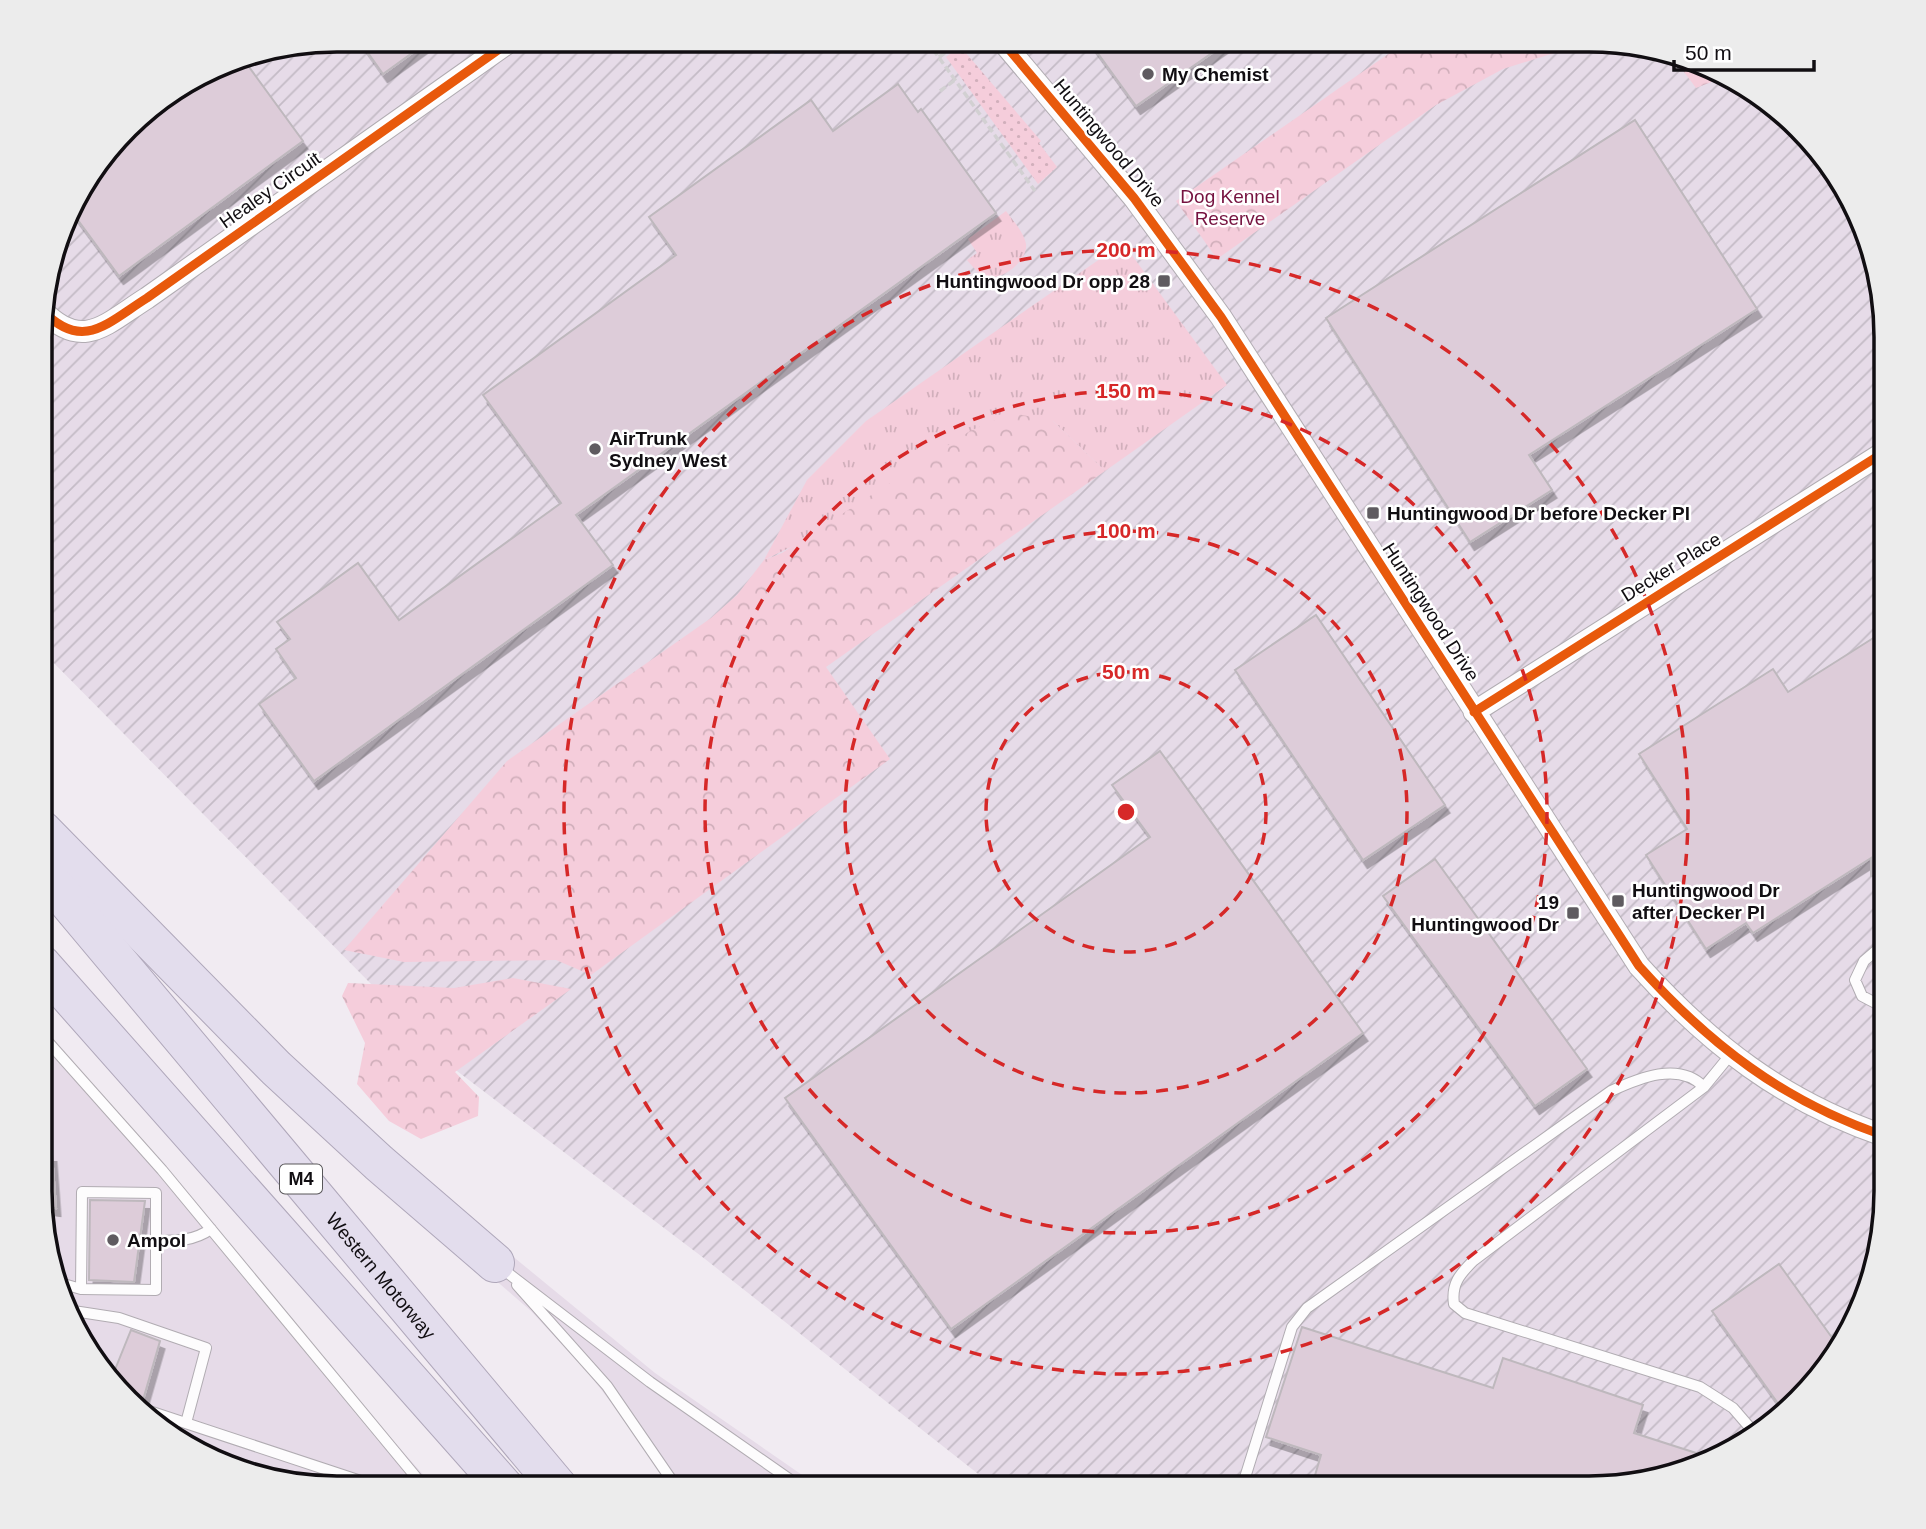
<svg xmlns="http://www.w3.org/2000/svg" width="1926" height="1529" font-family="Arial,sans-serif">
  <defs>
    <pattern id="industrial-furrows" width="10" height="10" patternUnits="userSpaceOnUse" patternTransform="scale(1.75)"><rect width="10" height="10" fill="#e6dbe8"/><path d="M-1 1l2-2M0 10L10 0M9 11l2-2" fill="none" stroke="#c4bbc6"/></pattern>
    <pattern id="grass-tufts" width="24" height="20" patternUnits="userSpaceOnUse" patternTransform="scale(1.75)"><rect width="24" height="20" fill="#f5cddb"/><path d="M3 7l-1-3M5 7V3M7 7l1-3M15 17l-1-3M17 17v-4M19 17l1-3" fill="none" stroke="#d1afbb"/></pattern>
    <pattern id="forest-crowns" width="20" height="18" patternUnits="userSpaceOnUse" patternTransform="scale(1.75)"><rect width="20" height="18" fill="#f5cddb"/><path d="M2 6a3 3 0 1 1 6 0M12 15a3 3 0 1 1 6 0" fill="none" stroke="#d1afbb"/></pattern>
    <pattern id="garden-dots" width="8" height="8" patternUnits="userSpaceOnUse" patternTransform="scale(1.75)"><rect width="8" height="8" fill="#f5cddb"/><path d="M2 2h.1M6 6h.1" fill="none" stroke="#d1afbb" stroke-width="1.8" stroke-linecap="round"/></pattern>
    <filter id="shadow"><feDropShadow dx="4.5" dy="8" stdDeviation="0" flood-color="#0004"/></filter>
  </defs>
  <rect width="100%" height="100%" fill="#f1ebf2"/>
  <path fill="#e6dbe8" d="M 41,1043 L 153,1168 L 379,1442 L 388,1435 L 435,1488 L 317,1488 L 196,1449 L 141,1415 L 71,1323 L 41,1212 Z
    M 505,1250 L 655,1373 L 821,1488 L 669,1488 L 631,1428 L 589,1374 L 531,1311 L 486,1272 Z"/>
  <path fill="url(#industrial-furrows)" d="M 337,40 L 1608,41 L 1702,63 L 1785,114 L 1855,206 L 1886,337 L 1885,1212 L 1863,1306 L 1812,1388 L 1703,1466 L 1589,1489 L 996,1488 L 705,1259 L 457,1071 L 42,651 L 43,298 L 80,189 L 142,114 L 241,56 Z"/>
  <path fill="url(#grass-tufts)" d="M 1006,211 C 1013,221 1024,232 1026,244 C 1028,260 1004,280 988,277 C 979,275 973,267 967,260 L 977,253 L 968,239 Z
    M 1123,243 L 1227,385 L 1105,471 L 1053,421 L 764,560 L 807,480 L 866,421 Z"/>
  <path fill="url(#forest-crowns)" d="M 1407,41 L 1593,41 L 1503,69 L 1436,105 L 1217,259 L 1176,201 Z
    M 1672,56 L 1702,63 L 1737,84 L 1723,83 L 1719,79 L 1696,88 Z
    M 1012,413 L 1053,421 L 1105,471 L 826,667 L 890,759 L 591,975 L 556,960 L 404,962 L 344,950 L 507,761 L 711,618 L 737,595 L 764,560 L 782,553 L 970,431 Z
    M 513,978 L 571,989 L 455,1072 L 479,1097 L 478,1116 L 421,1139 L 389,1121 L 357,1084 L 365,1043 L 342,996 L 348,983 L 454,988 Z"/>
  <path fill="url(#garden-dots)" d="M 960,46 L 1041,141 L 1039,143 L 1057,167 L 1038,184 L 946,57 Z"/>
  <path fill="#bec4fa" d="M 757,40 L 804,40 L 791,53 L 775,54 Z"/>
  <path fill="#ddccd9" stroke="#beb8bd" stroke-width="2" filter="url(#shadow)" d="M 359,40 L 430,40 L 383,74 Z
    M 1089,41 L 1229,41 L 1136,106 Z
    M 241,56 L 303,141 L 119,276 L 72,212 L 80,189 L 142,114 Z
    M 898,84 L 918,112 L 921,109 L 996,213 L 576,515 L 613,565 L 314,781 L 259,704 L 296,678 L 276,649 L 290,639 L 277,622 L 358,563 L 399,620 L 561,503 L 483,395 L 676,255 L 649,217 L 811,100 L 833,131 Z
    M 1635,120 L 1757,309 L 1529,455 L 1552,490 L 1470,542 L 1326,318 Z
    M 1316,615 L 1445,805 L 1363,860 L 1235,670 Z
    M 1886,630 L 1885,876 L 1871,876 L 1871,858 L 1753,933 L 1746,923 L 1706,949 L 1646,855 L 1687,829 L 1639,754 L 1773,669 L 1788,692 Z
    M 1160,751 L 1363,1033 L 951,1329 L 785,1098 L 1150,837 L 1112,785 Z
    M 1435,859 L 1587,1069 L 1535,1106 L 1383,896 Z
    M 41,1154 L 52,1154 L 56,1208 L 41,1206 Z
    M 90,1200 L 145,1201 L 134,1282 L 89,1280 Z
    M 1779,1264 L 1838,1346 L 1812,1388 L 1782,1409 L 1712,1311 Z
    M 1302,1327 L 1493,1388 L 1503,1358 L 1643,1405 L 1634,1433 L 1696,1453 L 1691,1468 L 1589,1489 L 1311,1489 L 1321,1455 L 1266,1437 Z
    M 131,1330 L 160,1341 L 143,1400 L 122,1390 L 112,1377 Z"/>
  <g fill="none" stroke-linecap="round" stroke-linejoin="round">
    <g stroke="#b1acb2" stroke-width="12">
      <path id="lane" d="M 1885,1008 L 1862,996 L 1855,980 L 1864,961 L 1885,943
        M 41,1034 L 162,1170 L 425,1488
        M 1731,1054 L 1704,1087 L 1473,1261 C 1460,1274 1451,1284 1454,1304 L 1465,1313 L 1700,1387 L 1733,1408 L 1752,1430
        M 82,1192 L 156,1193 L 156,1290 L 81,1289 Z
        M 156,1241 C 177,1241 194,1241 211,1229
        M 500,1267 L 650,1382 L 802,1488
        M 60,1283 L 81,1289
        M 517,1285 L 607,1386 L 677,1488
        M 67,1310 L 119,1318 L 206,1348 L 186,1423
        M 134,1406 L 382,1488
        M 1259,1489 L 1243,1484 L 1292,1327 L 1307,1308 L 1611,1091 C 1639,1078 1679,1061 1704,1087"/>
    </g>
    <g stroke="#b1acb2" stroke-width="23">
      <path id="street" d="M 1002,41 L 1134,198 L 1221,317 L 1639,966 C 1709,1044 1784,1102 1885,1136
        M 43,311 C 83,352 107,323 147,298 L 512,40
        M 1474,712 L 1886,451"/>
    </g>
    <g stroke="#afa7ba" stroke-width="40">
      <g id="highway">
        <path d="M 42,830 L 276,1068 L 379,1163 L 495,1263"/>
        <path id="s1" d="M 42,871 L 559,1488"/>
        <path d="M 41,964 L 505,1488"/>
      </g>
    </g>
    <path stroke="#d2d0d2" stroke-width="3.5" stroke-dasharray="7 3.5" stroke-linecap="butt" d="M 927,41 L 1035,191
      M 939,57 L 962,41
      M 940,91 L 955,80"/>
    <use href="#lane" stroke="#fdfcfd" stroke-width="10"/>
    <use href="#street" stroke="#fdfcfd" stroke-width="21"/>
    <use href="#highway" stroke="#e3dded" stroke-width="38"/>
    <g stroke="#fff" stroke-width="13">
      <path id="cycleway" d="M 1002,41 L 1134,198 L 1221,317 L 1639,966 C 1709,1044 1784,1102 1885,1136
        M 43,311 C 83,352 107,323 147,298 L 512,40
        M 1474,712 L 1886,451"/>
    </g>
    <use href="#cycleway" stroke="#e8590c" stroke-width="9"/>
  </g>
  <g fill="none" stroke="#d62828" stroke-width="3.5" stroke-dasharray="12 9">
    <circle cx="1126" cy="812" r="140"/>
    <circle cx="1126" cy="812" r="281"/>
    <circle cx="1126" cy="812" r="421"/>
    <circle cx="1126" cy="812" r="562"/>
  </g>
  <g fill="#5f5b60" stroke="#fff" stroke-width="2.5">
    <circle cx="1148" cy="74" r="7"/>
    <rect x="1157" y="274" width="14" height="14" rx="3.5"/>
    <circle cx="595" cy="449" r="7"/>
    <rect x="1366" y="506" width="14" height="14" rx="3.5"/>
    <rect x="1611" y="894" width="14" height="14" rx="3.5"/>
    <rect x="1566" y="906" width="14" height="14" rx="3.5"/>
    <circle cx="113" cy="1240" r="7"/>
  </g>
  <g text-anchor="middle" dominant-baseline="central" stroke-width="5" stroke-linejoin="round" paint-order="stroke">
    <rect fill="#fff" stroke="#585659" stroke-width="2" x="280" y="1164.5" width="42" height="29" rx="5"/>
    <g font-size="18" font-weight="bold" fill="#110e12">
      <text x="301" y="1179">M4</text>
    </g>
    <g font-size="19" font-weight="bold" fill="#110e12" stroke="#fff" text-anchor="start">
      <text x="1162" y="74">My Chemist</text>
      <text x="1150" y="281" text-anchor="end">Huntingwood Dr opp 28</text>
      <text x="609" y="438">AirTrunk<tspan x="609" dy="22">Sydney West</tspan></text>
      <text x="1387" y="513">Huntingwood Dr before Decker Pl</text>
      <text x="1632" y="890">Huntingwood Dr<tspan x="1632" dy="22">after Decker Pl</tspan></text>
      <text x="1559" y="902" text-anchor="end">19<tspan x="1559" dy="22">Huntingwood Dr</tspan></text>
      <text x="127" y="1240">Ampol</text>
    </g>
    <g font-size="19" fill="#110e12" stroke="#fff">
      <text transform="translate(1109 143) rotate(50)">Huntingwood Drive</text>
      <text transform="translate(270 190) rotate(-35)">Healey Circuit</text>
      <text transform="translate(1671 567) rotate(-32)">Decker Place</text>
      <text transform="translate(1431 612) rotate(57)">Huntingwood Drive</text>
      <text stroke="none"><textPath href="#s1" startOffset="528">Western Motorway</textPath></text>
    </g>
    <g font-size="19" fill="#761340" stroke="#fff">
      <text x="1230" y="196">Dog Kennel<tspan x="1230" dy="22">Reserve</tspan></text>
    </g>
  </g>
  <path d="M0 0H1926V1529H0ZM337 52H1589A285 285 0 0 1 1874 337V1191A285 285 0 0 1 1589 1476H337A285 285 0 0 1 52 1191V337A285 285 0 0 1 337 52Z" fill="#ececec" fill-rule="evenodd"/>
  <path fill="none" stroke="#110e12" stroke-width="3.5" d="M337 52H1589A285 285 0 0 1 1874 337V1191A285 285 0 0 1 1589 1476H337A285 285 0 0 1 52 1191V337A285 285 0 0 1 337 52Z"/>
  <circle cx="1126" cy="812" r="10" fill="#d62828" stroke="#fff" stroke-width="3.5"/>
  <g font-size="21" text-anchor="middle" font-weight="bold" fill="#d62828" stroke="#fff" stroke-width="5" stroke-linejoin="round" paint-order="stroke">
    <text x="1126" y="257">200 m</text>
    <text x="1126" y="398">150 m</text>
    <text x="1126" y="538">100 m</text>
    <text x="1126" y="679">50 m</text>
  </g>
  <path d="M1674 60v10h140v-10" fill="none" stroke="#110e12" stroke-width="3.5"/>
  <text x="1685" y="60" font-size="21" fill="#110e12" stroke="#ffffff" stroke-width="5" paint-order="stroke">50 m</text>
</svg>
